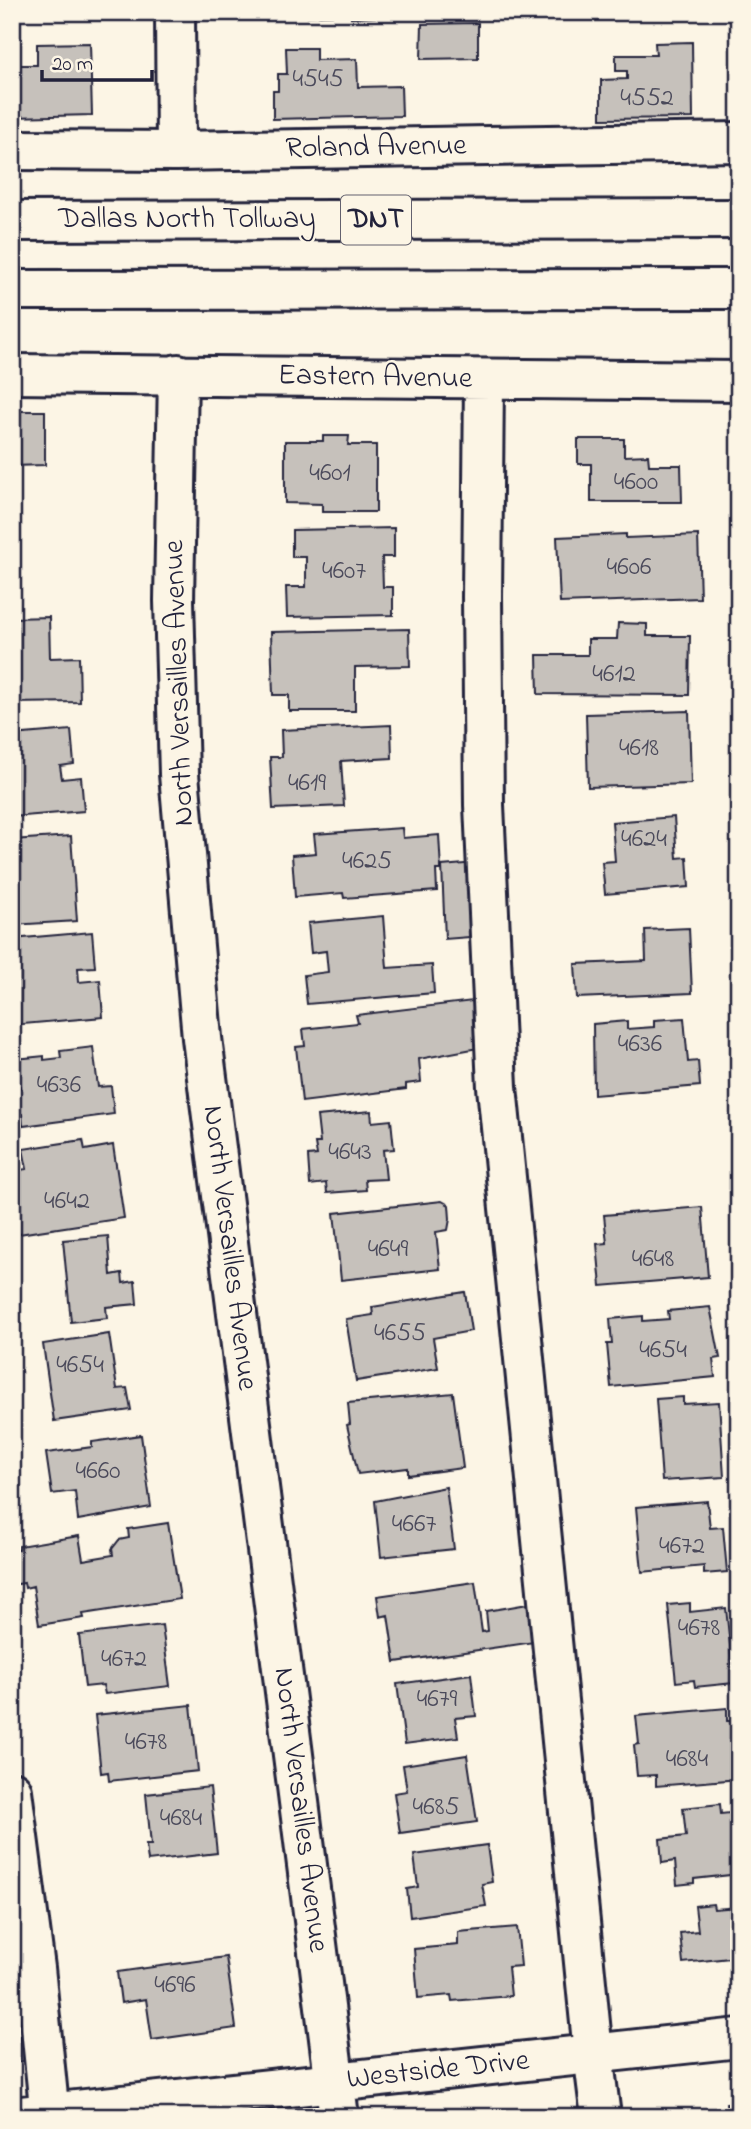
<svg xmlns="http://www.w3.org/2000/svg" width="751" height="2129" font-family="'Indie Flower',sans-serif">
  <rect width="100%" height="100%" fill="#fcf5e5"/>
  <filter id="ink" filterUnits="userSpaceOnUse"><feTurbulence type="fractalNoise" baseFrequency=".0143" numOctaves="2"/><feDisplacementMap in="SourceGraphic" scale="14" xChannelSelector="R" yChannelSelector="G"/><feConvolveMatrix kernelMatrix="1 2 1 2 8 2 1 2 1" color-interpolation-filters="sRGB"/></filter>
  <g filter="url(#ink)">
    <path fill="#c6c1bb" stroke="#22223b" stroke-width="2" d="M 267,12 L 416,12 L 396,13 L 396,16 L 351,18 L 351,14 L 267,17 Z
      M 478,23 L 478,58 L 421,59 L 422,24 Z
      M 692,42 L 693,118 L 601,119 L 601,80 L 627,79 L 627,71 L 616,71 L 616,55 L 656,55 L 655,43 Z
      M 90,43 L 92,115 L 12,117 L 12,65 L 37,65 L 37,44 Z
      M 286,48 L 316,48 L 316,60 L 357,59 L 358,87 L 401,86 L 402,116 L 273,119 L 273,91 L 278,91 L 278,74 L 287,74 Z
      M 12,411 L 45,411 L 45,465 L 12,466 Z
      M 323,436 L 349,436 L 348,445 L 376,445 L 376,512 L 322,512 L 322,504 L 285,503 L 285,441 L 323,441 Z
      M 578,439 L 624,439 L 624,456 L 648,455 L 649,465 L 681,465 L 682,502 L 591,502 L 591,464 L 578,464 Z
      M 394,528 L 394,557 L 382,557 L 383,587 L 393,587 L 393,615 L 287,617 L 286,587 L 306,587 L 306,557 L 292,557 L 292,530 Z
      M 626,534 L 626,538 L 698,535 L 700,598 L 560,603 L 557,537 Z
      M 49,617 L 50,658 L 79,657 L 80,702 L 12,703 L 12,618 Z
      M 618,623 L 647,624 L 647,636 L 690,636 L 689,695 L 538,694 L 537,655 L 588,655 L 588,639 L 617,639 Z
      M 409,629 L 410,666 L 355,667 L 355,711 L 289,711 L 289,695 L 273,695 L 271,632 Z
      M 689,711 L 691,784 L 588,787 L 586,714 Z
      M 391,725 L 392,758 L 341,761 L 344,806 L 273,809 L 270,757 L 282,757 L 281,730 Z
      M 71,730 L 74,764 L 60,766 L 62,779 L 81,777 L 84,811 L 12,817 L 12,735 Z
      M 674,817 L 677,858 L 687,857 L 689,887 L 605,894 L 602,862 L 615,861 L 612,822 Z
      M 402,828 L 403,838 L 439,835 L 441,870 L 436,870 L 437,891 L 344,898 L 343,893 L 295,897 L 292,855 L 316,853 L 314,834 Z
      M 71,836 L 77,921 L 12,925 L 12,901 L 15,901 L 12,840 Z
      M 476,863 L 482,936 L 445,939 L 442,866 Z
      M 383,916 L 387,968 L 432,965 L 434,993 L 307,1004 L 304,975 L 328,972 L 326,951 L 311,953 L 308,923 Z
      M 689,928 L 692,993 L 577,998 L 575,964 L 646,961 L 645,930 Z
      M 92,932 L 95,967 L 78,968 L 79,982 L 100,980 L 103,1017 L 12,1025 L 12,939 Z
      M 489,999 L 494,1045 L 419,1059 L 421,1082 L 406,1084 L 406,1089 L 302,1102 L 296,1047 L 305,1046 L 303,1029 L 358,1023 L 356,1015 Z
      M 684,1018 L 688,1062 L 698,1061 L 700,1086 L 594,1095 L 593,1024 L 627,1021 L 627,1029 L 654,1027 L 654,1020 Z
      M 93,1047 L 98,1087 L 111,1086 L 114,1114 L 23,1126 L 22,1114 L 14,1115 L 12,1104 L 12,1089 L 20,1088 L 16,1059 L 44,1056 L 44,1060 L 61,1058 L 60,1051 Z
      M 371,1111 L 372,1122 L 391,1120 L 394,1149 L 383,1150 L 386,1179 L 365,1180 L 366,1190 L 327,1193 L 326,1183 L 310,1185 L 308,1156 L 317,1155 L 315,1143 L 320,1143 L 317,1116 Z
      M 83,1140 L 85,1150 L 113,1145 L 124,1218 L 12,1235 L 12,1185 L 15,1184 L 13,1171 L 27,1169 L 23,1149 Z
      M 442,1201 L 449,1205 L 450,1219 L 448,1230 L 436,1232 L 440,1269 L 341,1280 L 334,1213 Z
      M 702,1207 L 708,1277 L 601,1286 L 597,1244 L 607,1243 L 604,1215 Z
      M 108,1236 L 111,1275 L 122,1273 L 123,1283 L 135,1281 L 137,1304 L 106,1307 L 107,1318 L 71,1322 L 63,1240 Z
      M 465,1292 L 471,1331 L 433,1338 L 438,1368 L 356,1381 L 346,1319 L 373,1315 L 372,1307 Z
      M 710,1307 L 720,1358 L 713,1359 L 715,1377 L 611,1387 L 607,1344 L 612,1344 L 610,1319 L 643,1316 L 643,1321 L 669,1319 L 668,1311 Z
      M 109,1334 L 117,1389 L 127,1388 L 131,1410 L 54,1421 L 43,1344 Z
      M 453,1393 L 463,1468 L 408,1475 L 408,1468 L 358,1474 L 347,1425 L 350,1424 L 348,1403 Z
      M 683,1397 L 683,1404 L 719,1402 L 724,1477 L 662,1481 L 656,1399 Z
      M 141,1435 L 151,1507 L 78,1520 L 75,1491 L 52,1494 L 46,1453 L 92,1447 L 92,1442 Z
      M 446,1487 L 454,1549 L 381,1557 L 375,1501 Z
      M 707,1501 L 710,1528 L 723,1527 L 727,1572 L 704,1574 L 704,1566 L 642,1572 L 636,1507 Z
      M 168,1523 L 180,1599 L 83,1614 L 84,1618 L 39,1625 L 33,1586 L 25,1588 L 24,1583 L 12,1585 L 12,1551 L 19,1550 L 19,1546 L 79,1536 L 83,1560 L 113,1555 L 112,1549 L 119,1540 L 129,1538 L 128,1529 Z
      M 475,1582 L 482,1632 L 488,1631 L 486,1611 L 528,1604 L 534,1642 L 395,1662 L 388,1615 L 380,1617 L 377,1596 Z
      M 690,1603 L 690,1612 L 726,1608 L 734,1683 L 695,1687 L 694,1680 L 676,1682 L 668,1605 Z
      M 162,1625 L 170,1686 L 105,1694 L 103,1685 L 85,1687 L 79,1635 Z
      M 471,1674 L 476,1716 L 455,1718 L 458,1737 L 405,1744 L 397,1684 Z
      M 191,1705 L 198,1771 L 109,1781 L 108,1772 L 101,1773 L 95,1715 Z
      M 727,1708 L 727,1721 L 739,1721 L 739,1779 L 656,1786 L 656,1775 L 637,1776 L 634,1745 L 639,1744 L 636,1716 Z
      M 467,1755 L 477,1822 L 400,1833 L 394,1793 L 407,1791 L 403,1765 Z
      M 210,1787 L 217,1853 L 148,1861 L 146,1845 L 151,1845 L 146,1794 Z
      M 720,1804 L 721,1814 L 739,1812 L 739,1874 L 694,1879 L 694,1883 L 677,1885 L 675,1861 L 662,1863 L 660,1839 L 686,1836 L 683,1808 Z
      M 487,1845 L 492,1882 L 482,1884 L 486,1906 L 410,1917 L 407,1889 L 418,1887 L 414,1855 Z
      M 713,1904 L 714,1909 L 739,1907 L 739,1957 L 683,1963 L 680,1933 L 698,1931 L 695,1906 Z
      M 517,1927 L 521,1966 L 508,1967 L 511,1996 L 452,2001 L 451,1995 L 418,1998 L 414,1949 L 458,1945 L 458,1932 Z
      M 226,1957 L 236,2028 L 152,2040 L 146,1999 L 121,2003 L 117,1972 Z
      M 27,2012 L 33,2060 L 12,2062 L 12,2014 Z
      M 739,2101 L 739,2117 L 728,2117 L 726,2103 Z
      M 704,2110 L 705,2117 L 651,2117 L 651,2116 Z"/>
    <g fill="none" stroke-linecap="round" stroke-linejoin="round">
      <g stroke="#22223b" stroke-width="44">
        <path id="minor" d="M 175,12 L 176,151
          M 12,150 L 176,151 L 739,142
          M 12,374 L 739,381
          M 178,374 L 174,601 L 179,774 L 202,1038 L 339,2117
          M 484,380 L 482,597 L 484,805 L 497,1087 L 593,2053 L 601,2117
          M 12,1791 L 35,1968 L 50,2117
          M 12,2117 L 739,2038"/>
      </g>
      <g stroke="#22223b" stroke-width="44">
        <path id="highway" d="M 12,221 L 739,219
          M 12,290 L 739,289"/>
      </g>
      <use href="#minor" stroke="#fcf5e5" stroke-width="38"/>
      <use href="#highway" stroke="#fcf5e5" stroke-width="38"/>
    </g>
  </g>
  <g text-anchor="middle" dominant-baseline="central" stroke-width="5" stroke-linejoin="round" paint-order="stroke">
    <g font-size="26" fill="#4b4a5b">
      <text x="318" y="80">4545</text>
      <text x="647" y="99">4552</text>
      <text x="330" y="474">4601</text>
      <text x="636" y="483">4600</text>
      <text x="629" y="568">4606</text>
      <text x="344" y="572">4607</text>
      <text x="614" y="675">4612</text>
      <text x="639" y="749">4618</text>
      <text x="307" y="784">4619</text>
      <text x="644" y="840">4624</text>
      <text x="367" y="862">4625</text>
      <text x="640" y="1045">4636</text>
      <text x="59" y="1086">4636</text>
      <text x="350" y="1153">4643</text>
      <text x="67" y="1202">4642</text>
      <text x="388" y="1250">4649</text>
      <text x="653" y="1260">4648</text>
      <text x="400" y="1334">4655</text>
      <text x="663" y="1351">4654</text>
      <text x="80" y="1366">4654</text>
      <text x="98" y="1472">4660</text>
      <text x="414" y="1525">4667</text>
      <text x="682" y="1547">4672</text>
      <text x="699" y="1629">4678</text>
      <text x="124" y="1660">4672</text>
      <text x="437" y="1700">4679</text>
      <text x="146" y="1743">4678</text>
      <text x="687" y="1760">4684</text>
      <text x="436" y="1808">4685</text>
      <text x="181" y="1819">4684</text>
      <text x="175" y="1986">4696</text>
    </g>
    <rect fill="#fcf5e5" stroke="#63616e" stroke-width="2" x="341" y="195.5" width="70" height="49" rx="5"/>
    <g font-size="28" font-weight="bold" fill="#22223b">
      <text x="376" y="220">DNT</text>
    </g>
    <g font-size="30" fill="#22223b" stroke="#fcf5e5">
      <text transform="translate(376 148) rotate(-1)">Roland Avenue</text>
      <text x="187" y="220">Dallas North Tollway</text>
      <text transform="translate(375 378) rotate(1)">Eastern Avenue</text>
      <text transform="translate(180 683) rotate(-92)">North Versailles Avenue</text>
      <text transform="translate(229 1248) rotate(83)">North Versailles Avenue</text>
      <text transform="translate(300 1810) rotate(83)">North Versailles Avenue</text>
      <text transform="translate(438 2071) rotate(-6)">Westside Drive</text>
    </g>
  </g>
  <rect width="751" height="2129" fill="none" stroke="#fcf5e5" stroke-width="42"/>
  <rect x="21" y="21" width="709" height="2087" fill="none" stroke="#22223b" stroke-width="2.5" filter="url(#ink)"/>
  <path d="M42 70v10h110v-10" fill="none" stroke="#22223b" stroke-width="3.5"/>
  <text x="52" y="70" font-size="21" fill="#22223b" stroke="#fcf5e5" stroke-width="5" paint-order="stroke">20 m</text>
</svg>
